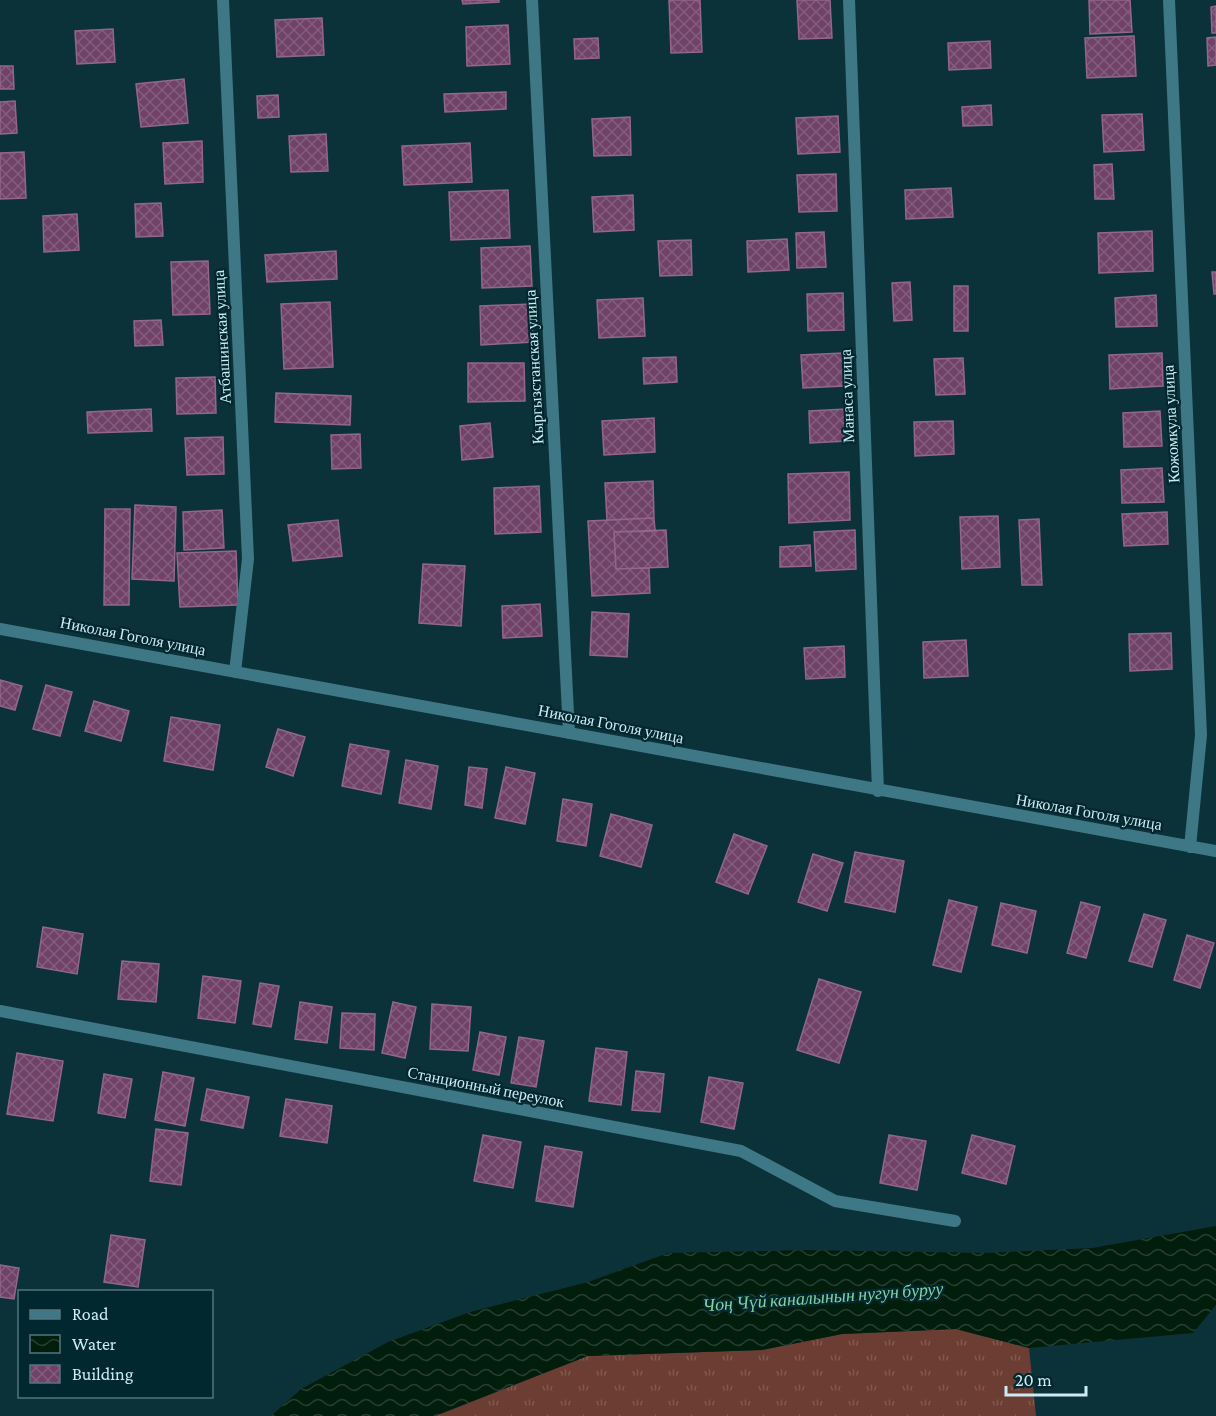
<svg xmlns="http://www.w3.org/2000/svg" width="1216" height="1416" font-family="'Crimson Pro',serif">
  <defs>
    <pattern id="grass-tufts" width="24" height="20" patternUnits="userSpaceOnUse" patternTransform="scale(1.5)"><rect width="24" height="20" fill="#6c3d32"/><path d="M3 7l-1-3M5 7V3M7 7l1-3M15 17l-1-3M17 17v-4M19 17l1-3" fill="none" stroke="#805950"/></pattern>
    <pattern id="water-waves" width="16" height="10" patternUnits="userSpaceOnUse" patternTransform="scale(1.5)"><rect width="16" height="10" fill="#011e0d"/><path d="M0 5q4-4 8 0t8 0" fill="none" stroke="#253f31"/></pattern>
    <pattern id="building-cross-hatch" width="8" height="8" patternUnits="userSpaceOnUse" patternTransform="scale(1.5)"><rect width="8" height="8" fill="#704268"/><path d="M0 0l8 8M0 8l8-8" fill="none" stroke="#835d7e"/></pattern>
  </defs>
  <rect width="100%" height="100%" fill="#0c3239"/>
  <path fill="url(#grass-tufts)" d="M 956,1329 L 1029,1348 L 1036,1416 L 435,1416 L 587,1356 L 762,1350 L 842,1334 Z"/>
  <path fill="url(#water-waves)" d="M 1216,1226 L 1216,1305 L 1193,1333 L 1029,1348 L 956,1329 L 842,1334 L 762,1350 L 588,1356 L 435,1416 L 271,1416 L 301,1389 L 388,1342 L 470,1312 L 588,1282 L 668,1253 L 805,1250 L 986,1253 L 1092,1248 Z"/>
  <path fill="url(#building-cross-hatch)" stroke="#926789" stroke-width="1.5" d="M 462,0 L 499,0 L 499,2 L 463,4 Z
    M 669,0 L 700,0 L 702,52 L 671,53 Z
    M 797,0 L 830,0 L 832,38 L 799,39 Z
    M 1089,0 L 1130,0 L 1132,32 L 1090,34 Z
    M 1216,6 L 1216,33 L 1212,33 L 1211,7 Z
    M 322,18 L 324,55 L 277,57 L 275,20 Z
    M 508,25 L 510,64 L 467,66 L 466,27 Z
    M 113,29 L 115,62 L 77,64 L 75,31 Z
    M 1134,36 L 1136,76 L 1087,78 L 1085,38 Z
    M 1216,37 L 1216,65 L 1208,66 L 1207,38 Z
    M 598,38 L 599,58 L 575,59 L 574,39 Z
    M 990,41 L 991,68 L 949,70 L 948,43 Z
    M 0,66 L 13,66 L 14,89 L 0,89 Z
    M 184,79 L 188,123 L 141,127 L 136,84 Z
    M 506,92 L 506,109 L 445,112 L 444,94 Z
    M 278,95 L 279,117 L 258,118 L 257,96 Z
    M 15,101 L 17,133 L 0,134 L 0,102 Z
    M 991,105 L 992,125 L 963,126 L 962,107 Z
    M 1142,114 L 1144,150 L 1104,152 L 1102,115 Z
    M 838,116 L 840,152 L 798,154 L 796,118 Z
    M 630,117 L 631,155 L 594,156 L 592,119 Z
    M 326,134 L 328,171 L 291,172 L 289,136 Z
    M 202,141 L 203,182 L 165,184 L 163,143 Z
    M 470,143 L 472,182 L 404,185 L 402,146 Z
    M 24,152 L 26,198 L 0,199 L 0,153 Z
    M 1112,164 L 1114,199 L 1095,199 L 1094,165 Z
    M 836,174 L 837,211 L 799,212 L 797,175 Z
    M 951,188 L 953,217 L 906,219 L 905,190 Z
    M 508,190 L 510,238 L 451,240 L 449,192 Z
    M 633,195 L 634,230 L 594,232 L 592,197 Z
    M 161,203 L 163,236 L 136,237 L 135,204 Z
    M 77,214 L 79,250 L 44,252 L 43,216 Z
    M 1152,231 L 1153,271 L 1099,273 L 1098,233 Z
    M 824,232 L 826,267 L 797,268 L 796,233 Z
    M 787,239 L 789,270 L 748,272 L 747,241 Z
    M 691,240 L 692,275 L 660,276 L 658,241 Z
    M 530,246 L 532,286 L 482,288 L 481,248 Z
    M 336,251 L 337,279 L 267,282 L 265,255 Z
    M 208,261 L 210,314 L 173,315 L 171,262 Z
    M 1212,272 L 1216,272 L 1216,294 L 1214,294 Z
    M 910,282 L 912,320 L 894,321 L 892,283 Z
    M 954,286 L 968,286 L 968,331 L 954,331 Z
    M 843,293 L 844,330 L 808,331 L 807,294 Z
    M 1156,295 L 1157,326 L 1116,327 L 1115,298 Z
    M 643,298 L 645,336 L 599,338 L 597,300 Z
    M 330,302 L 333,367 L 284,369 L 281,304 Z
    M 531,304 L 533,342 L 481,345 L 480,306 Z
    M 161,320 L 163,345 L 135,346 L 134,321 Z
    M 843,353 L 844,386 L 803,388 L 801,355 Z
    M 1162,353 L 1163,386 L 1110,389 L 1109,355 Z
    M 676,357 L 677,382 L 644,384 L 643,358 Z
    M 963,358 L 965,394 L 936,395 L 934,359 Z
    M 468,363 L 524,363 L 525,401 L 468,402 Z
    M 215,377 L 216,413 L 177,414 L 176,378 Z
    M 276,393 L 351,396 L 350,425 L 275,422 Z
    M 151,409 L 152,431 L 88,433 L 87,412 Z
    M 846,409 L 847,441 L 810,443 L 809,411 Z
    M 1160,411 L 1162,446 L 1124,447 L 1123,413 Z
    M 654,418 L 655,452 L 604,455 L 602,421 Z
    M 953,421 L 954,454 L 915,456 L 914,422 Z
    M 490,423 L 493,457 L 462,460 L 460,426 Z
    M 360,434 L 361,468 L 332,469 L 331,435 Z
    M 223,437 L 224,474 L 187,475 L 185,438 Z
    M 1162,468 L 1164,502 L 1122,503 L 1121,470 Z
    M 849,472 L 850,520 L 789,523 L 788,474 Z
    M 653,481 L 654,518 L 607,520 L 605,483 Z
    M 539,486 L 541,532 L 495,534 L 494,488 Z
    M 135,505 L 176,507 L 174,581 L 132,579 Z
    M 105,509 L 130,509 L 129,605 L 104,605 Z
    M 222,510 L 224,548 L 184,550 L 183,512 Z
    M 1167,512 L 1168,544 L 1124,546 L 1122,514 Z
    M 998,516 L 1000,567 L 962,569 L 960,517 Z
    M 654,518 L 655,531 L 614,532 L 616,569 L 649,568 L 650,593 L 592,596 L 588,521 Z
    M 1039,519 L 1042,585 L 1022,585 L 1019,520 Z
    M 338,520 L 342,556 L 293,561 L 288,525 Z
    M 666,530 L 668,567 L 616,569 L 614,532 Z
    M 855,530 L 856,569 L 816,571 L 814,532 Z
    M 810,545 L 811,566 L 780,567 L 780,547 Z
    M 236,551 L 238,605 L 180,607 L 177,553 Z
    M 423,564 L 465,566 L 461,626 L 419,623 Z
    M 540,604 L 542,636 L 503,638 L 502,606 Z
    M 592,612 L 629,614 L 627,657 L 590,655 Z
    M 1171,633 L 1172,669 L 1130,671 L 1129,634 Z
    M 966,640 L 968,676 L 924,678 L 923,642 Z
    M 844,646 L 845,677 L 806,679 L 804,648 Z
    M 0,680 L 22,686 L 15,710 L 0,706 Z
    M 46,685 L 72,692 L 60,736 L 33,729 Z
    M 94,701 L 129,711 L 121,741 L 85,731 Z
    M 171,717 L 220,725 L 213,770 L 164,761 Z
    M 278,729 L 305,737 L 293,776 L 266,767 Z
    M 350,744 L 389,751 L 381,794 L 342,786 Z
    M 406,760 L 438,766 L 431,809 L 399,803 Z
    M 469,767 L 487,769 L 482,808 L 465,805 Z
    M 506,767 L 535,773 L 525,824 L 495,818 Z
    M 563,799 L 592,804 L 586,846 L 557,841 Z
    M 611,814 L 652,825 L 641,867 L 600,856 Z
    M 734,834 L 767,846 L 748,894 L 716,882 Z
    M 855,852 L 904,861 L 895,912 L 845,902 Z
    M 813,854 L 843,863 L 827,911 L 798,902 Z
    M 949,900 L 977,907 L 961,972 L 933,965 Z
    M 1081,902 L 1100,907 L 1086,958 L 1067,953 Z
    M 1001,903 L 1036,911 L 1027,953 L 992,945 Z
    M 1144,914 L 1166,920 L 1152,967 L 1129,961 Z
    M 43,927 L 83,934 L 77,974 L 37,967 Z
    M 1187,935 L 1214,943 L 1200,988 L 1174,980 Z
    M 122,961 L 159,964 L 156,1002 L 118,999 Z
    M 203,976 L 241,981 L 235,1023 L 198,1018 Z
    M 819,979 L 861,992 L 839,1063 L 797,1050 Z
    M 260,983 L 279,986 L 271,1027 L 253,1024 Z
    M 300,1002 L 332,1007 L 327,1043 L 295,1039 Z
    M 393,1002 L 416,1007 L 405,1058 L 382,1053 Z
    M 432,1004 L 471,1007 L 468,1051 L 430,1049 Z
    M 342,1013 L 375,1014 L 374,1050 L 340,1048 Z
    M 480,1032 L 506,1037 L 499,1075 L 473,1070 Z
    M 519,1037 L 544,1041 L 536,1087 L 511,1083 Z
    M 596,1048 L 627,1052 L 621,1105 L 589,1101 Z
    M 17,1053 L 63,1061 L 53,1121 L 7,1114 Z
    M 636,1071 L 664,1074 L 660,1112 L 632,1110 Z
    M 163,1072 L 194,1078 L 185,1126 L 155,1120 Z
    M 104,1074 L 132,1079 L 125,1118 L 98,1113 Z
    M 709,1077 L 743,1083 L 734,1129 L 701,1122 Z
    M 207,1089 L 249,1097 L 243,1128 L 201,1120 Z
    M 286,1099 L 332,1106 L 327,1143 L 280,1136 Z
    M 156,1129 L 188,1133 L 181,1185 L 150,1181 Z
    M 483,1135 L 521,1142 L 513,1188 L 474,1181 Z
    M 889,1135 L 926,1141 L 917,1190 L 880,1183 Z
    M 972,1135 L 1015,1146 L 1006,1184 L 962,1173 Z
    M 545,1146 L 582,1152 L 573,1207 L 536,1201 Z
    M 111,1235 L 145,1240 L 138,1287 L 104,1282 Z
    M 0,1265 L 19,1268 L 14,1299 L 0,1297 Z"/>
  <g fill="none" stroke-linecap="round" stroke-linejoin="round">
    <path stroke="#3e7886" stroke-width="12" d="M 223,0 L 248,559 L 235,672
      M 532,0 L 569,733
      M 849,0 L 878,791
      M 1169,0 L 1201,735 L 1190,847
      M 0,629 L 1216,851
      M 0,1011 L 741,1151 L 835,1201 L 955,1221"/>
  </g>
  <g text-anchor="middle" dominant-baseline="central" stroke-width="4.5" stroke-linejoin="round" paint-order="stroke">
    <g font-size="16" fill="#cbecf4" stroke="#01282f">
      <text transform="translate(222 337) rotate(-93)">Атбашинская улица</text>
      <text transform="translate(534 367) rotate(-93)">Кыргызстанская улица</text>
      <text transform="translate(847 396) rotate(-92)">Манаса улица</text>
      <text transform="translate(1171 424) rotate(-93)">Кожомкула улица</text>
      <text transform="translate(133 636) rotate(11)">Николая Гоголя улица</text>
      <text transform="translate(611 724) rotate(11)">Николая Гоголя улица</text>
      <text transform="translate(1089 812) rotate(10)">Николая Гоголя улица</text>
      <text transform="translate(486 1087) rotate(11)">Станционный переулок</text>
    </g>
    <g font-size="18" font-style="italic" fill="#81d49d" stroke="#01282f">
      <text transform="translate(823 1297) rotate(-4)">Чоң Чүй каналынын нугун буруу</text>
    </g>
  </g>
  <rect x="18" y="1290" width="195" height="108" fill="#01282f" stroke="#52767e" stroke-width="1.5"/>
  <rect x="30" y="1310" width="30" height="9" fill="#3e7886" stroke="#52767e" stroke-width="1.5"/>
  <text x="72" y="1320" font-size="18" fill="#cbecf4">Road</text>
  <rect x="30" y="1335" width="30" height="18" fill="url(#water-waves)" stroke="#52767e" stroke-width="1.5"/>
  <text x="72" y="1350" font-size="18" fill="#cbecf4">Water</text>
  <rect x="30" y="1365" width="30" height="18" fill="url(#building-cross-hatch)" stroke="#52767e" stroke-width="1.5"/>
  <text x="72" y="1380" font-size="18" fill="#cbecf4">Building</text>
  <path d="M1006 1386v9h80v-9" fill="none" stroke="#cbecf4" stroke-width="3"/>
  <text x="1015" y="1386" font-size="18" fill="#cbecf4" stroke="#01282f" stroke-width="4.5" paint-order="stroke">20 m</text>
</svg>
